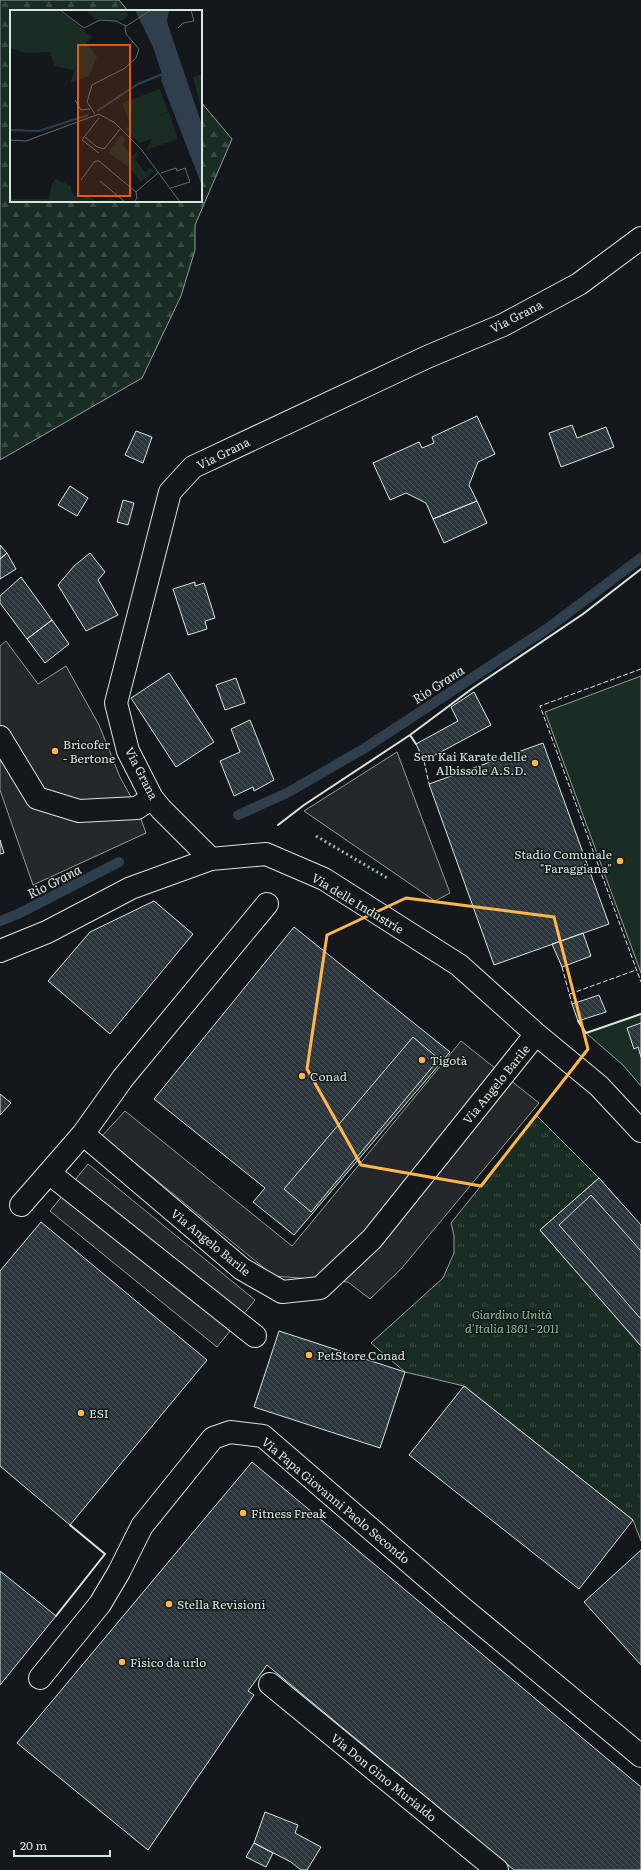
<svg xmlns="http://www.w3.org/2000/svg" width="641" height="1870" font-family="Literata,serif">
  <defs>
    <pattern id="forest-firs" width="22" height="20" patternUnits="userSpaceOnUse"><rect width="22" height="20" fill="#1a2d24"/><path d="M5 1l3.5 6h-7zM16 11l3.5 6h-7z" fill="#3b4b43"/></pattern>
    <pattern id="park-tufts" width="24" height="20" patternUnits="userSpaceOnUse"><rect width="24" height="20" fill="#1a2d24"/><path d="M3 7l-1-3M5 7V3M7 7l1-3M15 17l-1-3M17 17v-4M19 17l1-3" fill="none" stroke="#3b4b43"/></pattern>
    <pattern id="building-back-hatch" width="6" height="6" patternUnits="userSpaceOnUse"><rect width="6" height="6" fill="#2c363c"/><path d="M-1 5l2 2M0 0l6 6M5-1l2 2" fill="none" stroke="#4a5358"/></pattern>
  </defs>
  <rect width="100%" height="100%" fill="#14181c"/>
  <path fill="#1a2d24" stroke="#939e99" d="M 641,676 L 641,973 L 545,712 Z
    M 641,1014 L 641,1086 L 623,1065 L 586,1033 Z"/>
  <path fill="url(#forest-firs)" stroke="#939e99" d="M 0,0 L 119,0 L 128,11 L 11,11 L 11,201 L 201,201 L 201,102 L 232,139 L 195,225 L 195,250 L 181,296 L 142,378 L 0,460 Z"/>
  <path fill="url(#park-tufts)" stroke="#939e99" d="M 537,1116 L 599,1178 L 540,1230 L 641,1346 L 641,1541 L 633,1520 L 464,1386 L 405,1372 L 371,1343 L 443,1278 L 454,1253 L 454,1236 L 451,1223 Z"/>
  <path fill="#24282b" stroke="#939e99" d="M 6,641 L 38,684 L 66,666 L 99,725 L 120,777 L 137,808 L 146,833 L 33,885 L 0,790 L 0,646 Z
    M 397,752 L 450,893 L 435,901 L 304,811 Z
    M 461,1041 L 539,1103 L 401,1269 L 370,1299 L 348,1282 L 274,1276 L 102,1136 L 125,1111 L 292,1246 Z
    M 88,1164 L 255,1300 L 217,1347 L 50,1211 Z"/>
  <g fill="none" stroke-linecap="round" stroke-linejoin="round">
    <path stroke="#2f3f4d" stroke-width="10" d="M 238,815 L 287,793 L 365,748 L 548,628 L 641,558
      M 0,921 L 18,914 L 119,862"/>
  </g>
  <path fill="url(#building-back-hatch)" stroke="#d8e6dc" d="M 477,416 L 495,454 L 478,462 L 469,485 L 477,501 L 433,519 L 426,503 L 406,493 L 390,500 L 373,463 L 419,442 L 422,448 L 434,443 L 432,437 Z
    M 572,425 L 577,438 L 606,427 L 614,447 L 561,467 L 549,433 Z
    M 136,431 L 152,437 L 143,463 L 125,455 Z
    M 70,486 L 88,498 L 77,516 L 58,505 Z
    M 123,500 L 134,503 L 128,525 L 117,522 Z
    M 477,501 L 487,523 L 444,543 L 433,519 Z
    M 0,545 L 7,553 L 0,559 Z
    M 7,553 L 16,569 L 0,579 L 0,559 Z
    M 90,553 L 105,572 L 98,580 L 118,615 L 86,631 L 58,585 L 74,566 Z
    M 21,577 L 52,620 L 27,639 L 0,603 L 0,596 Z
    M 195,582 L 195,586 L 204,583 L 215,618 L 205,621 L 207,629 L 188,635 L 173,589 Z
    M 52,620 L 69,644 L 45,663 L 27,639 Z
    M 169,673 L 214,742 L 176,767 L 131,698 Z
    M 236,678 L 245,703 L 225,710 L 216,685 Z
    M 474,692 L 491,725 L 424,761 L 416,744 L 458,721 L 451,707 Z
    M 250,720 L 274,780 L 254,791 L 253,787 L 234,796 L 220,761 L 240,752 L 231,729 Z
    M 543,743 L 609,924 L 494,965 L 429,784 Z
    M 0,840 L 4,853 L 0,854 Z
    M 154,901 L 193,934 L 110,1034 L 48,981 L 90,932 Z
    M 294,927 L 450,1052 L 294,1235 L 253,1202 L 265,1188 L 154,1099 Z
    M 583,933 L 591,956 L 562,967 L 552,944 Z
    M 599,995 L 606,1012 L 578,1021 L 572,1004 Z
    M 641,1023 L 641,1057 L 638,1047 L 634,1049 L 627,1028 Z
    M 413,1037 L 439,1059 L 311,1212 L 284,1189 Z
    M 0,1094 L 11,1103 L 0,1115 Z
    M 599,1178 L 641,1225 L 641,1346 L 540,1230 Z
    M 591,1195 L 641,1251 L 641,1319 L 559,1225 Z
    M 41,1222 L 207,1360 L 70,1525 L 0,1466 L 0,1271 Z
    M 279,1331 L 405,1372 L 380,1448 L 254,1407 Z
    M 464,1386 L 633,1520 L 579,1589 L 409,1455 Z
    M 252,1462 L 641,1787 L 641,1870 L 514,1870 L 267,1665 L 248,1691 L 254,1695 L 148,1850 L 17,1743 Z
    M 641,1550 L 641,1665 L 584,1602 Z
    M 0,1571 L 56,1616 L 0,1685 Z
    M 265,1812 L 298,1825 L 295,1833 L 321,1847 L 307,1870 L 301,1870 L 291,1862 L 254,1843 Z
    M 254,1843 L 273,1853 L 266,1867 L 246,1857 Z"/>
  <g fill="none" stroke-linecap="round" stroke-linejoin="round">
    <g stroke="#d8e6dc" stroke-width="24">
      <path id="minor" d="M 0,737 L 37,798 L 79,811 L 137,808 L 152,798
        M 211,859 L 161,809 L 152,798 L 128,751 L 116,703 L 170,492 L 193,467 L 427,357 L 503,325 L 579,284 L 641,238
        M 0,951 L 47,932 L 131,888 L 211,859 L 266,854 L 324,879 L 459,965 L 536,1034 L 599,1086 L 641,1131
        M 83,1134 L 242,1269 L 282,1292 L 320,1288 L 372,1239 L 536,1034
        M 21,1205 L 49,1173
        M 255,1336 L 49,1173 L 83,1134 L 123,1078 L 267,904
        M 40,1678 L 100,1604 L 119,1572 L 142,1526 L 213,1438 L 230,1432 L 263,1436 L 460,1606 L 641,1756
        M 270,1684 L 497,1870"/>
    </g>
    <use href="#minor" stroke="#14181c" stroke-width="22"/>
    <path stroke="#8ac095" stroke-width="3" stroke-dasharray="2 3" stroke-linecap="butt" d="M 316,836 L 389,879"/>
    <path stroke="#d8e6dc" stroke-width="1" stroke-dasharray="5 2" stroke-linecap="butt" d="M 641,669 L 540,706 L 641,982
      M 424,761 L 429,784
      M 562,967 L 572,1004
      M 570,994 L 636,970"/>
    <path stroke="#d8e6dc" stroke-width="2" d="M 410,735 L 416,744
      M 278,825 L 304,805 L 410,735 L 473,688 L 583,614 L 641,569
      M 578,1021 L 586,1033 L 641,1014
      M 56,1616 L 105,1554 L 70,1525"/>
  </g>
  <path fill="none" stroke="#ffb74d" stroke-width="3" stroke-linejoin="round" d="M 406,898 L 554,917 L 588,1049 L 481,1186 L 361,1165 L 307,1069 L 327,935 Z"/>
  <g fill="#ffb74d" stroke="#14181c" stroke-width="1.5">
    <circle cx="55" cy="751" r="4"/>
    <circle cx="535" cy="763" r="4"/>
    <circle cx="620" cy="861" r="4"/>
    <circle cx="422" cy="1060" r="4"/>
    <circle cx="302" cy="1076" r="4"/>
    <circle cx="309" cy="1355" r="4"/>
    <circle cx="81" cy="1413" r="4"/>
    <circle cx="243" cy="1513" r="4"/>
    <circle cx="169" cy="1604" r="4"/>
    <circle cx="122" cy="1662" r="4"/>
  </g>
  <g text-anchor="middle" dominant-baseline="central" stroke-width="3" stroke-linejoin="round" paint-order="stroke">
    <g font-size="12" fill="#d8e6dc" stroke="#14181c">
      <text transform="translate(516 316) rotate(-27)">Via Grana</text>
      <text transform="translate(223 453) rotate(-26)">Via Grana</text>
      <text transform="translate(142 773) rotate(63)">Via Grana</text>
      <text transform="translate(358 903) rotate(31)">Via delle Industrie</text>
      <text transform="translate(496 1084) rotate(-51)">Via Angelo Barile</text>
      <text transform="translate(211 1242) rotate(39)">Via Angelo Barile</text>
      <text transform="translate(336 1500) rotate(40)">Via Papa Giovanni Paolo Secondo</text>
      <text transform="translate(384 1777) rotate(39)">Via Don Gino Murialdo</text>
    </g>
    <g font-size="12" fill="#d8e6dc" stroke="#14181c" text-anchor="start">
      <text x="63" y="744">Bricofer<tspan x="63" dy="14">- Bertone</tspan></text>
      <text x="527" y="756" text-anchor="end">Sen Kai Karate delle<tspan x="527" dy="14">Albissole A.S.D.</tspan></text>
      <text x="612" y="854" text-anchor="end">Stadio Comunale<tspan x="612" dy="14">"Faraggiana"</tspan></text>
      <text x="430" y="1060">Tigotà</text>
      <text x="310" y="1076">Conad</text>
      <text x="317" y="1355">PetStore Conad</text>
      <text x="89" y="1413">ESI</text>
      <text x="251" y="1513">Fitness Freak</text>
      <text x="177" y="1604">Stella Revisioni</text>
      <text x="130" y="1662">Fisico da urlo</text>
    </g>
    <g font-size="12" font-style="italic" fill="#8ac095" stroke="#14181c">
      <text x="512" y="1314">Giardino Unità<tspan x="512" dy="14">d'Italia 1861 - 2011</tspan></text>
    </g>
    <g font-size="13" font-style="italic" fill="#d8e6dc" stroke="#14181c">
      <text transform="translate(438 684) rotate(-33)">Rio Grana</text>
      <text transform="translate(54 881) rotate(-27)">Rio Grana</text>
    </g>
  </g>
  <g transform="translate(10 10)">
    <rect width="192" height="192" fill="#14181c"/>
    <path d="M 76,0 L 116,0 L 118,6 L 113,10 L 85,9 ZM 192,64 L 192,101 L 183,67 ZM 150,79 L 158,102 L 124,115 L 159,102 L 168,129 L 136,140 L 142,129 L 129,133 L 115,118 L 121,116 L 112,93 Z" fill="#1a2d24"/>
    <path d="M 0,0 L 48,0 L 68,14 L 82,28 L 76,33 L 87,47 L 79,66 L 60,73 L 65,60 L 45,56 L 40,42 L 15,43 L 0,38 ZM 46,169 L 61,176 L 62,183 L 70,189 L 78,186 L 86,191 L 103,189 L 108,192 L 0,192 L 0,183 L 3,189 L 39,189 L 42,173 Z" fill="#1a2d24"/>
    <path d="M 111,125 L 116,130 L 112,134 L 122,146 L 127,142 L 129,145 L 125,149 L 135,162 L 140,158 L 144,161 L 131,172 L 119,157 L 98,143 Z" fill="#1a2d24"/>
    <path d="M 125,0 L 159,0 L 157,11 L 161,24 L 192,115 L 192,176 L 151,70 L 152,64 L 143,37 Z" fill="#2f3f4d"/>
    <path fill="none" stroke="#2f3f4d" stroke-width="2" d="M 87,101 L 128,74 L 153,64M 0,120 L 29,121 L 78,105"/>
    <path fill="none" stroke="#626a69" stroke-width="1" d="M 50,0 L 74,18 L 90,10 L 106,11 L 116,16M 168,18 L 173,13 L 184,11 L 181,0M 65,90 L 71,100 L 80,99M 85,104 L 77,92 L 82,75 L 115,58 L 126,48 L 129,39 L 116,24 L 115,17 L 141,0M 75,127 L 87,137 L 94,139 L 111,118M 0,130 L 16,131 L 89,104 L 105,113 L 131,139 L 170,192M 89,143 L 72,130 L 89,108M 151,163 L 166,158 L 167,161 L 175,158 L 180,172 L 161,178M 71,170 L 85,151 L 89,151 L 126,182M 90,171 L 115,192M 124,192 L 127,188 L 126,182 L 149,162"/>
    <path fill="#e8590c" fill-opacity="0.15" stroke="#e8590c" stroke-width="2" d="M 68,35 L 120,35 L 120,186 L 68,186 Z"/>
    <rect width="192" height="192" fill="none" stroke="#d8e6dc" stroke-width="2"/>
  </g>
  <path d="M14 1850v6h96v-6" fill="none" stroke="#d8e6dc" stroke-width="2"/>
  <text x="20" y="1850" font-size="12" fill="#d8e6dc" stroke="#14181c" stroke-width="3" paint-order="stroke">20 m</text>
</svg>
